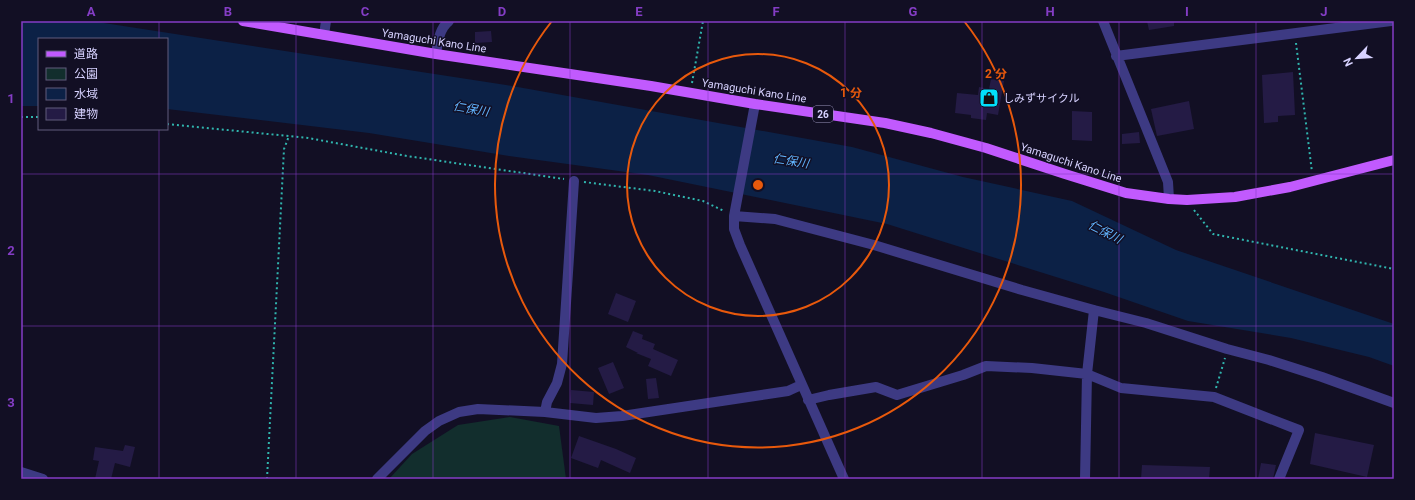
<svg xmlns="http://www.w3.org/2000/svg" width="1415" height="500" font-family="Roboto,'Noto Sans JP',sans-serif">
  <rect width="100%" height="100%" fill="#120f24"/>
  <path fill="#122e2d" d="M 510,417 L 559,426 L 566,479 L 389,479 L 412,454 L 458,425 Z"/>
  <path fill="#0c2146" d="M 21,21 L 91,21 L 506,85 L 852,147 L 963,177 L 1072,201 L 1176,250 L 1394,324 L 1394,366 L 1369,357 L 1291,338 L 1188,321 L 1104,292 L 887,224 L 648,175 L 509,156 L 369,133 L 167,109 L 167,39 L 39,39 L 39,106 L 21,106 Z"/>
  <path fill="#241b45" d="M 1147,21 L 1174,21 L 1174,26 L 1149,30 Z
    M 491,31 L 492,42 L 475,43 L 475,32 Z
    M 1293,72 L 1295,115 L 1278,116 L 1278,122 L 1264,123 L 1262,75 Z
    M 991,79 L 1004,81 L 998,115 L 987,113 L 986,120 L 971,118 L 971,115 L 955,113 L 957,93 L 978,95 L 979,87 L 989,89 Z
    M 1189,101 L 1194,129 L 1157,136 L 1151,109 Z
    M 1072,111 L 1092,112 L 1092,141 L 1072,140 Z
    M 1139,132 L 1140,143 L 1122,144 L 1122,134 Z
    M 616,293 L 636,301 L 628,322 L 608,314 Z
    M 633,331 L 643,335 L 642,339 L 655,344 L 653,349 L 678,360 L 671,376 L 648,366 L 651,359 L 636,353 L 638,353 L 626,347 Z
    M 613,362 L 624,388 L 609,394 L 598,368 Z
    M 656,378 L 659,398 L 648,399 L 646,379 Z
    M 571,390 L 594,392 L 593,405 L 570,403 Z
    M 1315,433 L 1374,445 L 1367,477 L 1310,464 Z
    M 579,436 L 616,449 L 636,458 L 630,473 L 601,460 L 598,468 L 571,458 Z
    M 125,445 L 135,447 L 130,467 L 115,463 L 111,479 L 95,479 L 99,461 L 93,460 L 95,447 L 123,451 Z
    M 1261,463 L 1276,465 L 1273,479 L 1258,479 Z
    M 1142,465 L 1210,467 L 1209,479 L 1141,479 Z"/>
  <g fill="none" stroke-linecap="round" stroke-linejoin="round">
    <path stroke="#30b5ae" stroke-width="2" stroke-dasharray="2 3" stroke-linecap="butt" d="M 1296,43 L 1312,172
      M 692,83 L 703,21
      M 21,117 L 39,117
      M 167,124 L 308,138 L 407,156 L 564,179
      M 584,182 L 655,191 L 703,201 L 724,211
      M 1194,210 L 1213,234 L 1394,269
      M 1216,388 L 1225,358
      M 267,479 L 284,149 L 289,136"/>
    <path stroke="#3d3a83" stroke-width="10" d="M 1103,21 L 1168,182 L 1169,199
      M 324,35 L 326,21
      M 436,54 C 438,42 439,29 449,21
      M 1116,56 L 1391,21
      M 755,104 L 734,216 L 734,229 L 740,245 L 844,479
      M 734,216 L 775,219 L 874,245 L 1022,290 L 1094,310 L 1146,323 L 1227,349 L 1269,360 L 1322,377 L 1394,403
      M 808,400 L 829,395 L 876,387 L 897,395 L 963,375 L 986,366 L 1032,368 L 1087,374 L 1121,388 L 1214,397 L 1299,430 L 1279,479
      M 545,412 L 547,402 L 557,383 L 562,364 L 574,181
      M 21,472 L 43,479
      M 377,479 L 425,431 L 439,421 L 459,412 L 478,409 L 545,412 L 596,418 L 622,416 L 788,391 L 801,385
      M 1085,479 L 1087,374 L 1094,310"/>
    <path stroke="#c15afe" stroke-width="10" d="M 243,21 L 436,54 L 651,86 L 755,104 L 885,123 L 931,133 L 986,148 L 1065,174 L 1126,193 L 1169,199 L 1187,200 L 1235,197 L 1290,187 L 1394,160"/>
  </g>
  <path fill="none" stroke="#843dc5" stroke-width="1" stroke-opacity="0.55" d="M 159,21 L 159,39M 296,21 L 296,479M 433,21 L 433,479M 570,21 L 570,479M 708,21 L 708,479M 845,21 L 845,479M 982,21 L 982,479M 1119,21 L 1119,479M 1256,21 L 1256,479M 159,129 L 159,479M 21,174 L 1394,174M 21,326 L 1394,326"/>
  <g fill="none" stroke="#e8590c" stroke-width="2">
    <circle cx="758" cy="185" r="131"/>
    <path d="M964 21A263 263 0 1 1 552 21"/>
  </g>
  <defs>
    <g id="shop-square" transform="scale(1)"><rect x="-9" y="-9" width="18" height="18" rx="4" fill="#02e0fb" stroke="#120f24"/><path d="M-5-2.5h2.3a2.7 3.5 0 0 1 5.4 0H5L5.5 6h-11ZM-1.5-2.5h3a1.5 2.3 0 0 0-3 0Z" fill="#111"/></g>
  </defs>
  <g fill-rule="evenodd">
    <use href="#shop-square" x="989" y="98"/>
  </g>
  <g text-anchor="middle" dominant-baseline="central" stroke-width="3" stroke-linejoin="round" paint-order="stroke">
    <rect fill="#120f24" stroke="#9c98bd" stroke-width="1" x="813" y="106" width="20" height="16" rx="3"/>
    <g font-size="10" font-weight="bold" fill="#d7d2ff">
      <text x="823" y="114">26</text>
    </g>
    <g font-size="11" fill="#d7d2ff" stroke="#120f24">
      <text transform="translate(434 41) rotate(9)">Yamaguchi Kano Line</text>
      <text transform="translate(754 91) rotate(9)">Yamaguchi Kano Line</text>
      <text transform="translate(1071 163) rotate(18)">Yamaguchi Kano Line</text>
    </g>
    <g font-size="11" fill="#d7d2ff" stroke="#120f24" text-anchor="start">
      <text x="1003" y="98">しみずサイクル</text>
    </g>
    <g font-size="12" font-style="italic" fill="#61b4fe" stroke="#120f24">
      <text transform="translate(471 109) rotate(10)">仁保川</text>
      <text transform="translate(791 161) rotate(9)">仁保川</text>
      <text transform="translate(1105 232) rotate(27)">仁保川</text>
    </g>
  </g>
  <circle cx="758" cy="185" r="6" fill="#e8590c" stroke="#120f24" stroke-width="2"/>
  <g font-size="12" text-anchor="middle" font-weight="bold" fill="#e8590c" stroke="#120f24" stroke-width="3" stroke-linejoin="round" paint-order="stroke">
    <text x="996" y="78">2 分</text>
    <text x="851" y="97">1 分</text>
  </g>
  <rect width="1415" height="500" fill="none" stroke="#120f24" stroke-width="44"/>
  <rect x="38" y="38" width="130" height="92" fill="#120f24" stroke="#615d7c"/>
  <rect x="46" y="51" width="20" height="6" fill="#c15afe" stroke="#615d7c"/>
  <text x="74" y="58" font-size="12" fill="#d7d2ff">道路</text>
  <rect x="46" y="68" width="20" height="12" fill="#122e2d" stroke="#615d7c"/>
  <text x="74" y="78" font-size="12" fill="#d7d2ff">公園</text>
  <rect x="46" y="88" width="20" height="12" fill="#0c2146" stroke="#615d7c"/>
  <text x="74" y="98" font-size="12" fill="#d7d2ff">水域</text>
  <rect x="46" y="108" width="20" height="12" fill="#241b45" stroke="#615d7c"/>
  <text x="74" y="118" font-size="12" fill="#d7d2ff">建物</text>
  <g transform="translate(1357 58) rotate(245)" stroke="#120f24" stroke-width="3" paint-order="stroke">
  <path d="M0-3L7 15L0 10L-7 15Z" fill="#d7d2ff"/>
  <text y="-6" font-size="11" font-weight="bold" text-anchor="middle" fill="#d7d2ff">N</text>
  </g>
  <rect x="22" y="22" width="1371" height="456" fill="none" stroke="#843dc5" stroke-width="1.5"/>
  <g font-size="13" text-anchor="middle" font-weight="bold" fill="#843dc5">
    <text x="91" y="16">A</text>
    <text x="228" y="16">B</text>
    <text x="365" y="16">C</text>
    <text x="502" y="16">D</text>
    <text x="639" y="16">E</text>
    <text x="776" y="16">F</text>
    <text x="913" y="16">G</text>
    <text x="1050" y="16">H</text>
    <text x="1187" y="16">I</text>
    <text x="1324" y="16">J</text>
    <text x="11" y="103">1</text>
    <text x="11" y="255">2</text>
    <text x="11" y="407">3</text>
  </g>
</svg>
